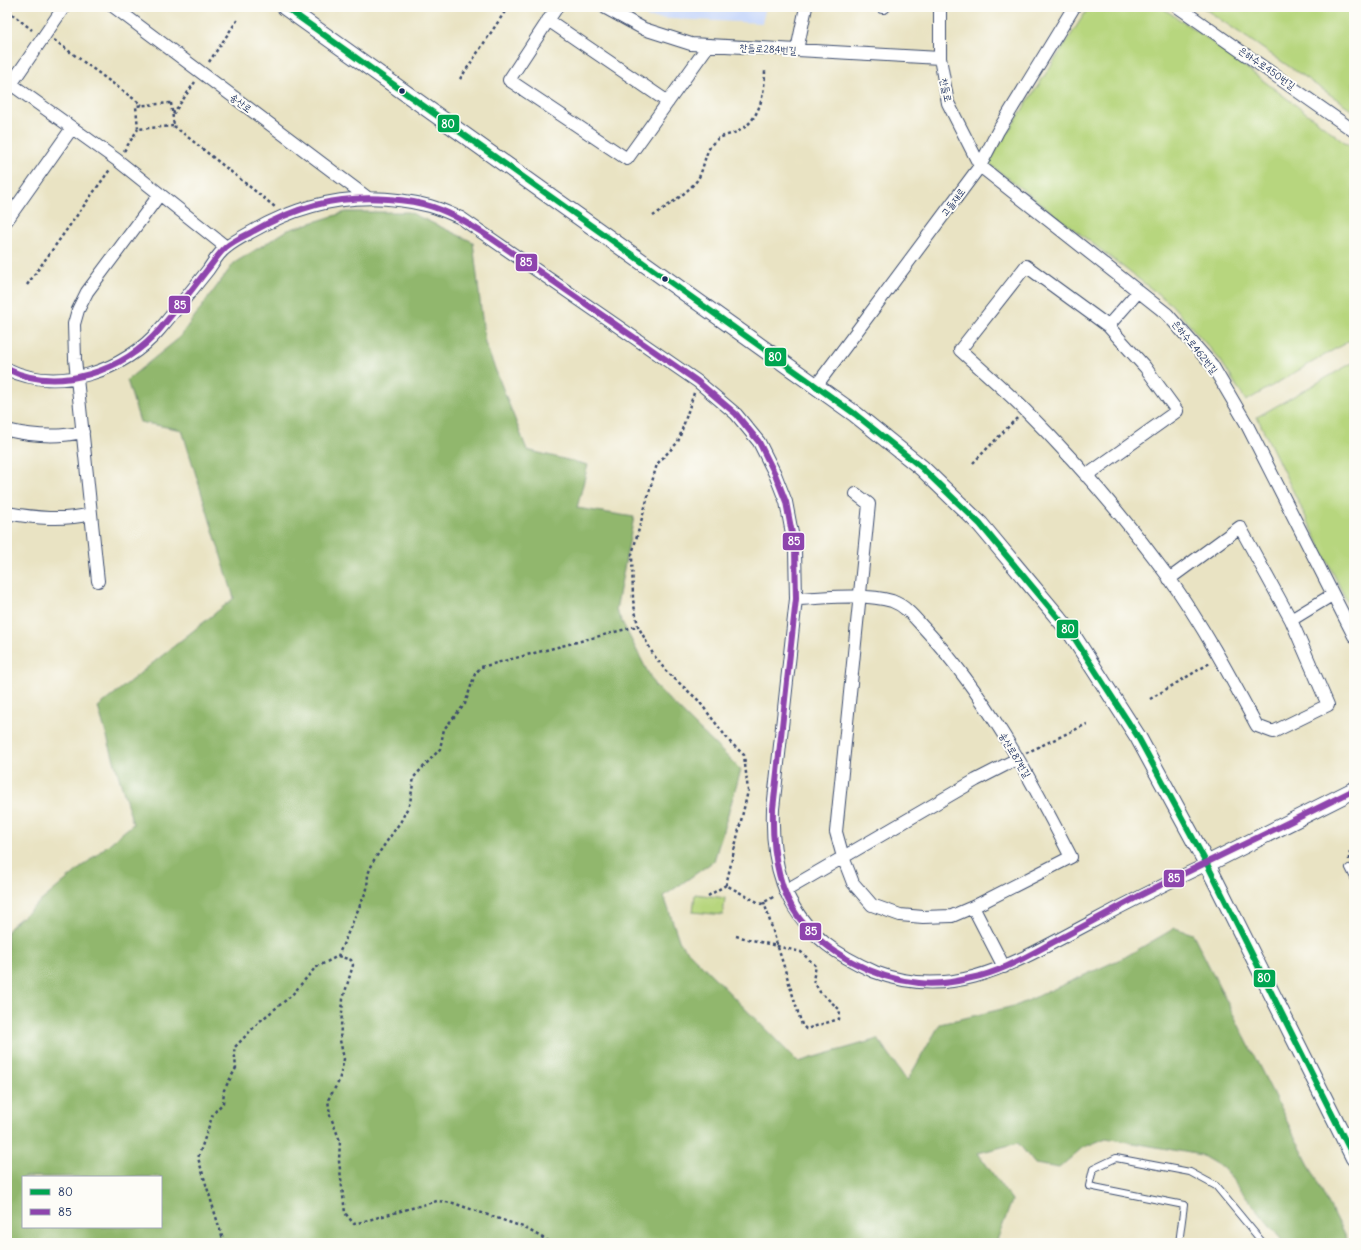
<svg xmlns="http://www.w3.org/2000/svg" width="1361" height="1250" font-family="Delius,'Poor Story',sans-serif">
  <rect width="100%" height="100%" fill="#fdfcf7"/>
  <filter id="ink" filterUnits="userSpaceOnUse"><feTurbulence type="fractalNoise" baseFrequency=".025" numOctaves="2"/><feDisplacementMap in="SourceGraphic" scale="8" xChannelSelector="R" yChannelSelector="G"/><feConvolveMatrix kernelMatrix="1 2 1 2 8 2 1 2 1" color-interpolation-filters="sRGB"/></filter>
  <filter id="wash" filterUnits="userSpaceOnUse"><feTurbulence type="fractalNoise" baseFrequency=".012" numOctaves="4" result="noise"/><feDisplacementMap in="SourceGraphic" scale="16" xChannelSelector="R" yChannelSelector="G"/><feGaussianBlur stdDeviation="0.9" result="paint"/><feColorMatrix in="noise" values="0 0 0 0 0 0 0 0 0 0 0 0 0 0 0 0 0 1.4 0 .05"/><feComposite in="paint" operator="in"/></filter>
  <g filter="url(#wash)">
    <rect width="100%" height="100%" fill="#e9e3c3"/>
    <path fill="#cddbfa" d="M 633,7 L 766,7 L 762,23 L 649,18 Z"/>
    <path fill="#b7d67e" stroke="#69826e" d="M 1089,7 L 1161,7 L 1204,36 L 1354,149 L 1354,338 L 1246,401 L 1221,361 L 1171,304 L 988,163 Z
      M 1202,7 L 1354,7 L 1354,111 Z
      M 1354,362 L 1354,616 L 1257,417 Z
      M 695,894 L 725,898 L 723,915 L 693,912 Z"/>
    <path fill="#91b76d" stroke="#567366" fill-rule="evenodd" d="M 346,212 L 409,212 L 473,242 L 485,343 L 527,450 L 588,465 L 577,508 L 634,517 L 616,610 L 655,686 L 741,770 L 714,861 L 664,896 L 680,943 L 798,1062 L 878,1039 L 907,1081 L 940,1024 L 1018,1005 L 1125,957 L 1175,928 L 1193,934 L 1348,1243 L 1284,1243 L 1223,1168 L 1201,1155 L 1106,1138 L 1082,1148 L 1059,1168 L 1035,1164 L 1018,1143 L 978,1153 L 1012,1201 L 996,1243 L 7,1243 L 7,931 L 10,927 L 133,824 L 98,707 L 234,598 L 182,430 L 140,422 L 127,380 L 178,339 L 234,263 L 288,230 ZM 23,1177 L 161,1177 L 161,1227 L 23,1227 Z"/>
  </g>
  <g filter="url(#ink)">
    <g fill="none" stroke-linecap="round" stroke-linejoin="round">
      <g stroke="#3a4a6d" stroke-width="8">
        <path id="lane" d="M 1349,868 L 1354,878
          M 1179,1243 L 1184,1205 L 1089,1186 L 1093,1169 L 1116,1158 L 1190,1172 L 1216,1186 L 1263,1243"/>
      </g>
      <g stroke="#3a4a6d" stroke-width="14">
        <path id="street" d="M 114,7 L 368,198
          M 557,7 L 509,80 L 627,159 L 708,46
          M 604,7 L 644,29 L 691,44 L 940,58
          M 882,7 L 884,7
          M 940,7 L 940,58 L 948,103 L 980,166 L 1167,314 L 1212,365 L 1246,423 L 1354,636
          M 1178,7 L 1354,131
          M 548,20 L 668,102
          M 797,50 L 806,7
          M 11,84 L 117,160 L 226,247
          M 7,90 L 64,7
          M 7,220 L 72,128
          M 1108,326 L 1026,266 L 960,350 C 982,370 1004,389 1025,410 C 1076,461 1126,519 1169,578 C 1202,624 1230,676 1257,726 L 1273,732 L 1328,705 L 1291,620
          M 7,369 C 58,394 125,371 160,329 C 176,310 192,290 208,270 C 213,263 219,252 227,247 C 234,241 244,236 253,231 C 309,199 368,190 430,206 C 441,209 451,214 461,218 L 697,381 L 736,414 L 759,442 L 775,474 L 786,502 L 795,549 L 796,599 L 773,809 C 771,863 783,908 826,944 C 841,956 857,964 875,972 C 955,1003 1019,960 1088,924 C 1127,903 1167,883 1207,864
          M 816,386 L 980,166 L 998,131 L 1074,7
          M 7,430 C 32,436 57,438 83,432
          M 1086,476 L 1177,411 L 1145,367 L 1108,326 L 1138,292
          M 856,494 L 869,504 L 836,832 L 843,857 L 853,883 L 872,905 L 900,915 L 923,917 L 952,916 L 973,907
          M 7,513 C 35,518 63,521 90,514
          M 1169,579 L 1240,527 L 1291,620 L 1332,595
          M 98,581 L 75,359 L 74,324 L 78,310 L 87,292 L 160,194
          M 796,599 C 825,598 864,593 892,601 C 906,606 915,618 924,628 C 986,695 1030,777 1071,857 L 973,907 L 1004,967
          M 785,891 L 976,780 L 1017,759"/>
      </g>
      <g stroke="#3a4a6d" stroke-width="18">
        <path id="secondary" d="M 285,7 L 855,414 L 922,468 L 980,524 L 1071,633 L 1138,737 L 1207,864 L 1354,1158
          M 1207,864 L 1354,790"/>
      </g>
      <path stroke="#3a4a6d" stroke-width="2.5" stroke-dasharray="3 3" stroke-linecap="butt" d="M 7,10 L 32,30
        M 54,40 L 142,105
        M 209,62 L 238,19
        M 460,79 L 508,7
        M 171,103 L 174,126 L 138,129 L 136,106 Z
        M 173,114 L 195,82
        M 174,126 L 275,207
        M 124,151 L 138,129
        M 653,216 C 665,208 691,190 698,179 C 705,167 704,152 714,142 C 721,135 731,135 739,131 C 761,119 765,91 765,69
        M 27,285 L 111,168
        M 694,393 L 678,442 L 657,464 L 632,554 L 633,600 L 638,626 L 653,654 L 666,671 L 698,700 L 730,742 L 744,755 L 748,791 L 726,885
        M 973,463 L 1017,418
        M 1150,699 L 1210,663
        M 1026,753 L 1087,724
        M 1349,860 L 1349,854 L 1354,849
        M 708,896 L 726,885 L 761,904 L 775,896
        M 736,936 L 801,952 L 816,966 L 813,980 L 820,992 L 840,1010 L 839,1019 L 806,1029 L 802,1025 L 764,902
        M 338,956 L 351,960 L 353,965 L 343,999 L 340,1040 L 344,1059 L 339,1081 L 328,1100 L 330,1115 L 340,1141 L 339,1161 L 345,1213 L 354,1224 L 437,1201 L 453,1203 L 523,1227 L 552,1243
        M 224,1243 L 198,1158 L 213,1114 L 223,1103 L 224,1090 L 236,1068 L 234,1048 L 260,1021 L 291,996 L 315,968 L 338,956 L 367,889 L 368,874 L 374,860 L 401,821 L 410,803 L 414,777 L 440,749 L 444,729 L 465,704 L 475,674 L 481,667 L 638,626"/>
      <use href="#lane" stroke="#fff" stroke-width="6"/>
      <use href="#street" stroke="#fff" stroke-width="12"/>
      <use href="#secondary" stroke="#fff" stroke-width="16"/>
      <g stroke="#fdfcf7" stroke-width="9">
        <path id="bus-1" d="M 285,7 L 855,414 L 922,468 L 980,524 L 1071,633 L 1138,737 L 1207,864 L 1354,1158"/>
      </g>
      <g stroke="#fdfcf7" stroke-width="9">
        <path id="bus-2" d="M 7,369 C 58,394 125,371 160,329 C 176,310 192,290 207,270 C 213,263 219,253 226,247 C 233,241 242,237 250,233 C 295,207 336,195 388,199 C 403,200 419,202 433,207 C 454,214 472,226 491,238 L 697,381 L 736,414 L 759,442 L 775,474 L 786,502 L 795,549 L 796,599 L 773,809 C 772,846 776,887 799,918 C 826,953 875,979 919,983 C 936,985 955,982 971,978 C 998,973 1024,958 1048,945 C 1079,929 1109,912 1139,896 C 1210,860 1283,826 1354,790"/>
      </g>
      <use href="#bus-1" stroke="#00a651" stroke-width="6"/>
      <use href="#bus-2" stroke="#8e44ad" stroke-width="6"/>
    </g>
  </g>
  <g fill="#1b2f5e" stroke="#fdfcf7" stroke-width="1.5">
    <circle cx="402" cy="91" r="3.5"/>
    <circle cx="665" cy="279" r="3.5"/>
  </g>
  <g text-anchor="middle" dominant-baseline="central" stroke-width="4" stroke-linejoin="round" paint-order="stroke">
    <g font-size="10" fill="#1b2f5e" stroke="#fdfcf7">
      <text transform="translate(768 49) rotate(3)">찬들로284번길</text>
      <text transform="translate(1267 68) rotate(35)">은하수로450번길</text>
      <text transform="translate(946 90) rotate(78)">찬들로</text>
      <text transform="translate(241 103) rotate(37)">송산로</text>
      <text transform="translate(953 202) rotate(-53)">고들재로</text>
      <text transform="translate(1195 347) rotate(51)">은하수로462번길</text>
      <text transform="translate(1015 755) rotate(59)">송산로87번길</text>
    </g>
  </g>
  <g stroke="#fdfcf7" stroke-width="1.5">
    <rect x="437" y="114" width="23" height="19" rx="4" fill="#00a651"/>
    <rect x="515" y="253" width="23" height="19" rx="4" fill="#8e44ad"/>
    <rect x="168" y="295" width="23" height="19" rx="4" fill="#8e44ad"/>
    <rect x="764" y="347" width="23" height="20" rx="4" fill="#00a651"/>
    <rect x="782" y="532" width="23" height="19" rx="4" fill="#8e44ad"/>
    <rect x="1056" y="619" width="23" height="20" rx="4" fill="#00a651"/>
    <rect x="1163" y="869" width="22" height="19" rx="4" fill="#8e44ad"/>
    <rect x="799" y="922" width="23" height="19" rx="4" fill="#8e44ad"/>
    <rect x="1253" y="969" width="23" height="19" rx="4" fill="#00a651"/>
  </g>
  <g font-size="11" text-anchor="middle" font-weight="bold" fill="#fff">
    <text x="448" y="128">80</text>
    <text x="526" y="266">85</text>
    <text x="180" y="309">85</text>
    <text x="775" y="361">80</text>
    <text x="794" y="545">85</text>
    <text x="1068" y="633">80</text>
    <text x="1174" y="882">85</text>
    <text x="811" y="935">85</text>
    <text x="1264" y="982">80</text>
  </g>
  <rect width="1361" height="1250" fill="none" stroke="#fdfcf7" stroke-width="24"/>
  <rect x="22" y="1176" width="140" height="52" fill="#fdfcf7" stroke="#a3aaba"/>
  <rect x="30" y="1189" width="20" height="6" fill="#00a651" stroke="#a3aaba"/>
  <text x="58" y="1196" font-size="12" fill="#1b2f5e">80</text>
  <rect x="30" y="1209" width="20" height="6" fill="#8e44ad" stroke="#a3aaba"/>
  <text x="58" y="1216" font-size="12" fill="#1b2f5e">85</text>
</svg>
